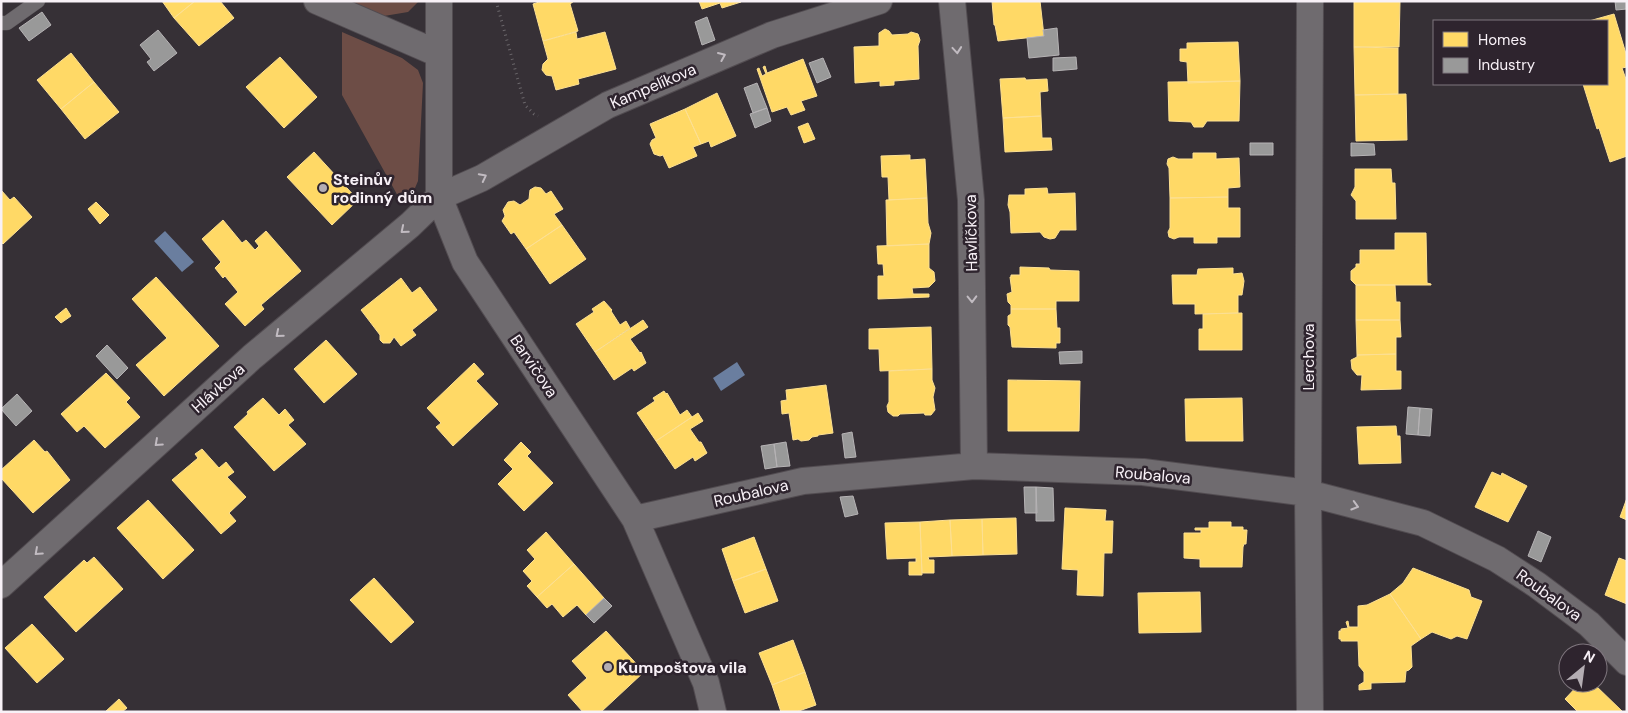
<svg xmlns="http://www.w3.org/2000/svg" width="1628" height="713" font-family="'DM Sans',sans-serif">
  <rect width="100%" height="100%" fill="#363036"/>
  <path fill="#6d4d46" d="M 342,1 L 419,1 L 408,12 L 384,16 Z
    M 342,32 L 402,58 L 418,70 L 423,83 L 418,181 L 415,188 L 399,198 L 342,95 Z"/>
  <path fill="#6a7e9f" d="M 165,231 L 194,262 L 182,272 L 154,241 Z
    M 737,362 L 745,375 L 721,391 L 713,378 Z"/>
  <path fill="#ffd966" stroke="#fde092" d="M 162,1 L 195,1 L 174,18 Z
    M 195,1 L 220,1 L 234,18 L 199,46 L 174,18 Z
    M 542,1 L 574,1 L 570,4 L 578,31 L 543,41 L 533,4 Z
    M 699,1 L 741,1 L 741,2 L 722,8 L 720,3 L 702,9 Z
    M 992,1 L 1040,1 L 1044,36 L 998,41 L 995,25 L 994,25 Z
    M 1354,1 L 1400,1 L 1399,47 L 1354,47 Z
    M 1614,14 L 1627,57 L 1627,67 L 1622,68 L 1627,82 L 1627,156 L 1610,162 L 1599,128 L 1597,129 L 1583,84 L 1607,84 L 1607,21 L 1589,21 Z
    M 885,29 L 889,31 L 892,35 L 908,34 L 911,32 L 918,34 L 920,40 L 918,46 L 919,79 L 894,81 L 894,85 L 880,86 L 880,81 L 855,83 L 854,47 L 879,46 L 879,33 Z
    M 576,32 L 577,39 L 605,32 L 616,69 L 578,79 L 579,84 L 556,90 L 552,76 L 546,75 L 542,70 L 543,64 L 548,59 L 543,41 Z
    M 1238,42 L 1240,81 L 1188,83 L 1187,62 L 1180,61 L 1180,49 L 1187,49 L 1187,43 Z
    M 1354,47 L 1398,48 L 1398,94 L 1355,95 Z
    M 71,53 L 94,82 L 61,109 L 37,80 Z
    M 280,57 L 317,97 L 284,128 L 246,87 Z
    M 803,59 L 817,96 L 801,101 L 805,110 L 791,115 L 787,107 L 772,112 L 757,69 L 759,68 L 762,76 L 766,74 L 763,67 L 765,66 L 767,73 Z
    M 1025,78 L 1026,80 L 1047,79 L 1048,91 L 1040,92 L 1041,116 L 1003,118 L 1000,79 Z
    M 1240,81 L 1239,121 L 1207,121 L 1203,127 L 1194,127 L 1191,122 L 1169,121 L 1168,82 Z
    M 94,82 L 119,112 L 85,139 L 61,109 Z
    M 717,93 L 736,136 L 711,147 L 709,141 L 701,144 L 685,109 Z
    M 1406,94 L 1407,140 L 1356,141 L 1355,95 Z
    M 685,109 L 701,144 L 693,147 L 697,156 L 669,168 L 663,155 L 660,156 L 654,154 L 650,144 L 652,140 L 656,138 L 650,124 Z
    M 1041,116 L 1042,138 L 1051,138 L 1052,150 L 1005,152 L 1003,118 Z
    M 808,123 L 815,139 L 804,143 L 798,127 Z
    M 314,152 L 358,200 L 332,225 L 287,177 Z
    M 1193,153 L 1216,153 L 1216,159 L 1239,158 L 1240,187 L 1228,188 L 1228,197 L 1170,198 L 1169,168 L 1167,164 L 1168,159 L 1173,157 L 1178,159 L 1193,159 Z
    M 910,155 L 910,160 L 925,159 L 927,198 L 889,200 L 888,177 L 882,177 L 881,156 Z
    M 1355,169 L 1391,169 L 1392,183 L 1395,183 L 1396,219 L 1356,219 L 1356,201 L 1351,195 L 1355,187 Z
    M 535,187 L 541,188 L 546,194 L 551,191 L 563,209 L 554,214 L 562,225 L 526,249 L 514,232 L 511,234 L 502,221 L 505,216 L 503,210 L 508,202 L 514,201 L 520,205 L 529,199 L 530,190 Z
    M 1047,188 L 1048,194 L 1075,193 L 1076,230 L 1060,230 L 1055,238 L 1050,239 L 1044,237 L 1040,232 L 1011,233 L 1010,212 L 1008,205 L 1009,195 L 1025,195 L 1025,189 Z
    M 1,190 L 10,200 L 14,197 L 32,217 L 3,244 L 1,242 Z
    M 1228,197 L 1228,208 L 1240,208 L 1240,237 L 1217,237 L 1217,243 L 1194,243 L 1194,237 L 1179,237 L 1174,239 L 1169,237 L 1168,232 L 1170,228 L 1170,198 Z
    M 927,198 L 928,223 L 931,233 L 929,244 L 887,246 L 886,200 Z
    M 96,202 L 109,215 L 100,224 L 88,209 Z
    M 223,220 L 242,243 L 246,240 L 255,250 L 259,246 L 255,241 L 266,231 L 301,271 L 261,305 L 264,309 L 245,326 L 225,304 L 238,292 L 225,276 L 223,278 L 215,268 L 221,262 L 202,239 Z
    M 562,225 L 586,259 L 550,284 L 526,249 Z
    M 1395,233 L 1426,233 L 1427,283 L 1431,284 L 1431,285 L 1356,285 L 1351,280 L 1351,271 L 1356,267 L 1356,264 L 1360,264 L 1360,250 L 1395,250 Z
    M 929,244 L 929,268 L 934,272 L 935,281 L 929,287 L 912,288 L 913,294 L 929,294 L 929,297 L 878,299 L 878,276 L 884,276 L 883,264 L 878,264 L 877,246 Z
    M 1020,267 L 1049,268 L 1050,270 L 1079,271 L 1079,301 L 1056,301 L 1056,309 L 1011,309 L 1011,305 L 1008,302 L 1007,294 L 1012,292 L 1010,277 L 1011,277 L 1011,275 L 1020,275 Z
    M 1233,268 L 1233,274 L 1242,273 L 1244,281 L 1242,295 L 1238,295 L 1238,313 L 1195,314 L 1195,304 L 1173,304 L 1172,275 L 1197,275 L 1198,269 Z
    M 156,277 L 219,346 L 164,396 L 136,365 L 167,338 L 132,299 Z
    M 401,278 L 412,293 L 420,287 L 437,310 L 412,330 L 416,335 L 401,346 L 394,337 L 390,343 L 383,343 L 380,340 L 380,335 L 361,310 Z
    M 1356,285 L 1395,285 L 1396,302 L 1400,302 L 1400,320 L 1356,320 Z
    M 604,301 L 612,310 L 611,311 L 620,325 L 626,321 L 630,328 L 595,352 L 576,324 L 594,312 L 592,309 Z
    M 66,308 L 71,316 L 61,323 L 55,317 Z
    M 1011,309 L 1056,309 L 1057,328 L 1060,328 L 1060,343 L 1056,343 L 1056,348 L 1012,347 L 1010,327 L 1008,325 L 1008,316 L 1011,314 Z
    M 1242,313 L 1242,350 L 1199,350 L 1199,329 L 1203,329 L 1203,314 Z
    M 643,320 L 648,327 L 630,339 L 640,353 L 641,352 L 646,363 L 634,371 L 632,368 L 614,380 L 595,352 Z
    M 1356,320 L 1400,320 L 1401,337 L 1396,337 L 1396,354 L 1357,355 Z
    M 931,327 L 932,369 L 880,371 L 879,349 L 869,349 L 869,329 Z
    M 326,340 L 357,374 L 324,403 L 294,369 Z
    M 1396,354 L 1396,371 L 1401,371 L 1401,389 L 1361,390 L 1362,375 L 1357,375 L 1352,369 L 1351,360 L 1357,357 L 1357,355 Z
    M 474,363 L 484,374 L 476,381 L 498,404 L 453,446 L 436,427 L 441,423 L 427,408 Z
    M 932,369 L 932,380 L 935,388 L 933,397 L 935,410 L 931,415 L 925,415 L 924,413 L 900,414 L 898,416 L 893,416 L 888,412 L 887,406 L 889,402 L 889,371 Z
    M 106,373 L 130,398 L 126,402 L 140,417 L 105,448 L 84,426 L 77,432 L 61,414 Z
    M 1008,380 L 1080,381 L 1079,431 L 1008,431 Z
    M 826,385 L 833,433 L 818,435 L 818,436 L 812,437 L 809,440 L 801,441 L 798,439 L 793,440 L 789,413 L 782,414 L 781,401 L 787,400 L 786,390 Z
    M 664,391 L 666,394 L 667,393 L 680,415 L 687,410 L 692,417 L 656,441 L 637,413 L 655,401 L 653,398 Z
    M 263,398 L 279,415 L 285,409 L 294,420 L 288,425 L 306,444 L 274,471 L 234,427 L 248,414 L 247,412 Z
    M 1242,398 L 1243,441 L 1186,441 L 1185,399 Z
    M 698,413 L 703,421 L 690,429 L 699,442 L 701,442 L 707,453 L 695,461 L 693,457 L 675,469 L 656,441 Z
    M 1396,426 L 1397,436 L 1400,436 L 1401,463 L 1359,464 L 1357,427 Z
    M 34,440 L 45,452 L 47,451 L 70,480 L 33,513 L 1,478 L 1,470 Z
    M 521,442 L 531,452 L 527,456 L 553,483 L 524,511 L 498,484 L 513,469 L 504,460 Z
    M 202,449 L 219,468 L 226,462 L 234,472 L 227,477 L 246,497 L 229,513 L 236,521 L 221,534 L 172,480 L 198,458 L 195,454 Z
    M 1492,472 L 1501,476 L 1502,473 L 1527,486 L 1508,522 L 1475,507 Z
    M 1627,498 L 1627,520 L 1620,517 Z
    M 148,500 L 194,550 L 163,579 L 117,528 Z
    M 1065,508 L 1106,510 L 1105,521 L 1113,521 L 1112,553 L 1104,553 L 1103,596 L 1077,595 L 1078,570 L 1062,569 Z
    M 1016,518 L 1017,554 L 983,555 L 982,519 Z
    M 982,519 L 983,555 L 952,556 L 950,520 Z
    M 950,520 L 952,556 L 928,557 L 929,560 L 934,560 L 934,573 L 922,573 L 920,522 Z
    M 920,522 L 922,575 L 909,575 L 909,562 L 916,562 L 916,558 L 887,559 L 885,523 Z
    M 1209,522 L 1231,522 L 1231,527 L 1243,527 L 1243,530 L 1247,530 L 1246,544 L 1244,544 L 1243,547 L 1242,567 L 1200,567 L 1200,559 L 1184,558 L 1184,533 L 1201,533 L 1201,530 L 1195,530 L 1195,528 L 1209,528 Z
    M 546,532 L 574,564 L 537,597 L 527,586 L 532,581 L 523,571 L 535,559 L 527,550 Z
    M 754,537 L 766,569 L 733,581 L 722,549 Z
    M 94,557 L 123,589 L 76,632 L 44,597 L 84,560 L 87,563 Z
    M 1619,558 L 1627,561 L 1627,604 L 1605,595 Z
    M 574,564 L 604,598 L 586,615 L 577,605 L 563,617 L 552,604 L 547,608 L 537,597 Z
    M 1413,568 L 1469,590 L 1471,597 L 1482,601 L 1467,639 L 1457,636 L 1451,639 L 1432,632 L 1421,639 L 1390,594 L 1403,583 Z
    M 766,569 L 778,601 L 745,613 L 733,581 Z
    M 374,578 L 414,622 L 391,643 L 350,600 Z
    M 1200,592 L 1201,632 L 1139,633 L 1138,593 Z
    M 1390,594 L 1421,639 L 1411,646 L 1412,667 L 1409,670 L 1406,671 L 1405,682 L 1371,683 L 1371,689 L 1359,690 L 1359,685 L 1364,682 L 1364,672 L 1359,666 L 1358,641 L 1341,641 L 1341,639 L 1339,639 L 1339,631 L 1341,631 L 1341,629 L 1348,628 L 1346,622 L 1348,621 L 1349,627 L 1358,627 L 1358,606 L 1367,605 Z
    M 32,624 L 64,659 L 37,683 L 5,648 Z
    M 606,631 L 644,672 L 601,712 L 583,712 L 568,695 L 587,678 L 572,661 Z
    M 793,640 L 805,672 L 772,685 L 759,653 Z
    M 805,672 L 816,705 L 796,712 L 781,712 L 772,685 Z
    M 1580,683 L 1593,683 L 1623,712 L 1578,712 L 1565,699 Z
    M 119,699 L 127,708 L 122,712 L 105,712 Z"/>
  <path fill="#999" stroke="#b6b3b5" d="M 1615,1 L 1627,1 L 1627,9 L 1616,10 Z
    M 42,12 L 51,25 L 29,41 L 19,28 Z
    M 707,17 L 715,40 L 702,45 L 695,22 Z
    M 1057,28 L 1059,55 L 1029,58 L 1027,38 L 1044,36 L 1043,30 Z
    M 158,30 L 177,53 L 154,71 L 147,62 L 151,59 L 140,45 Z
    M 1076,57 L 1077,69 L 1053,71 L 1053,58 Z
    M 823,58 L 831,77 L 817,83 L 809,63 Z
    M 757,83 L 767,108 L 753,113 L 744,88 Z
    M 767,108 L 771,121 L 755,128 L 750,114 Z
    M 1250,143 L 1273,143 L 1273,155 L 1250,155 Z
    M 1351,143 L 1374,144 L 1375,155 L 1351,156 Z
    M 107,345 L 128,368 L 117,379 L 96,356 Z
    M 1082,351 L 1082,363 L 1060,364 L 1059,352 Z
    M 17,394 L 32,411 L 16,426 L 1,409 Z
    M 1408,407 L 1420,408 L 1418,435 L 1406,434 Z
    M 1420,408 L 1432,409 L 1430,436 L 1418,435 Z
    M 852,432 L 856,457 L 845,458 L 842,434 Z
    M 786,442 L 790,466 L 777,467 L 774,444 Z
    M 774,444 L 777,467 L 765,469 L 761,446 Z
    M 1024,487 L 1036,487 L 1037,513 L 1025,513 Z
    M 1036,487 L 1053,488 L 1054,521 L 1036,521 Z
    M 853,496 L 858,514 L 845,517 L 840,497 Z
    M 1538,531 L 1551,537 L 1541,562 L 1528,556 Z
    M 604,598 L 612,606 L 594,623 L 586,615 Z"/>
  <g fill="none" stroke-linecap="round" stroke-linejoin="round">
    <g stroke="#524c51" stroke-width="15">
      <path id="lane" d="M 1,23 L 7,23 L 38,1"/>
    </g>
    <g stroke="#524c51" stroke-width="28">
      <path id="street" d="M 317,1 L 439,54
        M 439,1 L 439,197 L 465,262 L 635,519 L 706,683 L 713,712
        M 952,1 L 971,200 L 974,466
        M 1310,1 L 1308,493 L 1310,712
        M 635,519 L 803,481 L 974,466 L 1143,472 L 1308,493 L 1423,523 L 1497,559 L 1537,585 L 1589,624 L 1627,662
        M 1,585 L 252,357 L 410,225 L 439,197 L 482,178 L 608,105 L 772,35 L 879,1"/>
    </g>
    <path stroke="#6b676b" stroke-width="3" stroke-dasharray="1 4" stroke-linecap="butt" d="M 496,1 L 525,105 L 534,114 L 538,116"/>
    <use href="#lane" stroke="#6f6b6f" stroke-width="14"/>
    <use href="#street" stroke="#6f6b6f" stroke-width="26"/>
  </g>
  <defs><path id="oneway-chevron" d="M-2-3.5L2.5 0L-2 3.5" fill="none" stroke-width="1.6" stroke-linecap="round" stroke-linejoin="round" transform="scale(1.25)"/></defs>
  <g stroke="#c1bbc1">
    <use href="#oneway-chevron" transform="translate(957 50) rotate(85)"/>
    <use href="#oneway-chevron" transform="translate(722 56) rotate(-23)"/>
    <use href="#oneway-chevron" transform="translate(483 177) rotate(-27)"/>
    <use href="#oneway-chevron" transform="translate(404 230) rotate(140)"/>
    <use href="#oneway-chevron" transform="translate(972 299) rotate(89)"/>
    <use href="#oneway-chevron" transform="translate(279 334) rotate(140)"/>
    <use href="#oneway-chevron" transform="translate(158 443) rotate(138)"/>
    <use href="#oneway-chevron" transform="translate(1355 506) rotate(16)"/>
    <use href="#oneway-chevron" transform="translate(38 552) rotate(138)"/>
  </g>
  <g fill="#b4adb3" stroke="#2e242e" stroke-width="2">
    <circle cx="323" cy="188" r="5"/>
    <circle cx="608" cy="667" r="5"/>
  </g>
  <g text-anchor="middle" dominant-baseline="central" stroke-width="5" stroke-linejoin="round" paint-order="stroke">
    <g font-size="16" fill="#f8f1f7" stroke="#2e242e">
      <text transform="translate(653 86) rotate(-23)">Kampelíkova</text>
      <text transform="translate(971 233) rotate(-91)">Havlíčkova</text>
      <text transform="translate(1308 357) rotate(-90)">Lerchova</text>
      <text transform="translate(534 366) rotate(56)">Barvičova</text>
      <text transform="translate(218 388) rotate(-42)">Hlávkova</text>
      <text transform="translate(1153 475) rotate(5)">Roubalova</text>
      <text transform="translate(751 493) rotate(-13)">Roubalova</text>
      <text transform="translate(1549 595) rotate(36)">Roubalova</text>
    </g>
    <g font-size="16" font-weight="bold" fill="#f8f1f7" stroke="#2e242e" text-anchor="start">
      <text x="333" y="179">Steinův<tspan x="333" dy="18">rodinný dům</tspan></text>
      <text x="618" y="667">Kumpoštova vila</text>
    </g>
  </g>
  <rect width="1628" height="713" fill="none" stroke="#f8f1f7" stroke-width="5"/>
  <rect x="1433" y="20" width="175" height="65" fill="#2e242e" stroke="#7f767e"/>
  <rect x="1443" y="32" width="25" height="15" fill="#ffd966" stroke="#7f767e"/>
  <text x="1478" y="45" font-size="15" fill="#f8f1f7">Homes</text>
  <rect x="1443" y="58" width="25" height="15" fill="#999999" stroke="#7f767e"/>
  <text x="1478" y="70" font-size="15" fill="#f8f1f7">Industry</text>
  <g transform="translate(1583 668) rotate(29)"><circle r="24" fill="#2e242e" stroke="#7f767e"/>
  <path d="M0-4L9 19L0 12L-9 19Z" fill="#b4adb3"/>
  <text y="-8" font-size="14" font-weight="bold" text-anchor="middle" fill="#f8f1f7">N</text>
  </g>
</svg>
